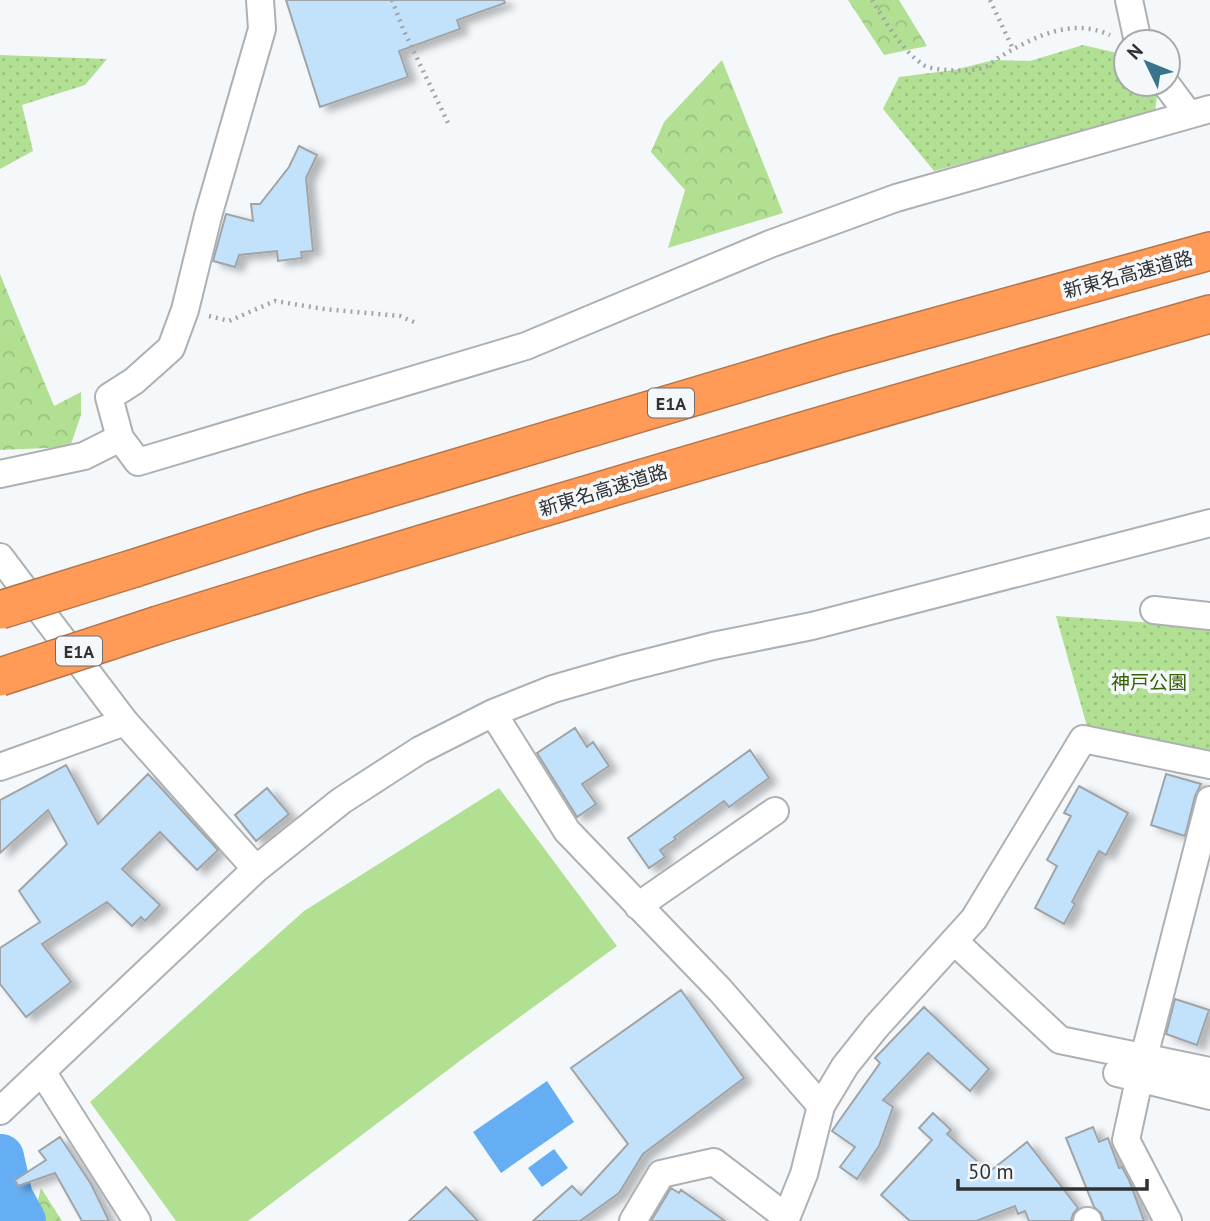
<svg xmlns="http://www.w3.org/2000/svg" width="1210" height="1221" font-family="'PT Sans','Noto Sans JP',sans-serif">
  <defs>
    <pattern id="green-dots" width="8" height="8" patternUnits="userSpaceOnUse" patternTransform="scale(1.75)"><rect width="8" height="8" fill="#b2e093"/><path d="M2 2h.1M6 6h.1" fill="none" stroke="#99c17f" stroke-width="1.8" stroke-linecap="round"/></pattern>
    <pattern id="forest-crowns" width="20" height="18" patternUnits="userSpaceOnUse" patternTransform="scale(1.75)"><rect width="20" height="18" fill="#b2e093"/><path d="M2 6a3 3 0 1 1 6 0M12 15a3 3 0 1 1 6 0" fill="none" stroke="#99c17f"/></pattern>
    <filter id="shadow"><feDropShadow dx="8" dy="4.5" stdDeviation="3.5" flood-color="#0004"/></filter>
  </defs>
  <rect width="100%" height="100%" fill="#f5f8fb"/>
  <path fill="url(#green-dots)" d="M 1083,45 L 1126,55 L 1126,84 L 1155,84 L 1158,89 L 1155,112 L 934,171 L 883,109 L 899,77 L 954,70 L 994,60 L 1030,61 Z
    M 0,55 L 107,59 L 85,85 L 22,105 L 33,151 L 0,169 Z
    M 1056,616 L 1210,627 L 1210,755 L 1088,730 Z"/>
  <path fill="url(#forest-crowns)" d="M 848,0 L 899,0 L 927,46 L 884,55 Z
    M 722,60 L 783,213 L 668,248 L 685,190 L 651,152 L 664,122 Z
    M 0,274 L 54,406 L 81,392 L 81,415 L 70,447 L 0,450 Z
    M 41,1188 L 62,1221 L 39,1221 L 36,1207 Z"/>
  <path fill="#b2e093" d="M 499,788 L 617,946 L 465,1057 L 248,1221 L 176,1221 L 90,1102 L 304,911 Z"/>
  <path fill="#65aef3" d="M 547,1081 L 574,1122 L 501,1173 L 473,1132 Z
    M 554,1149 L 568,1168 L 542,1187 L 528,1168 Z"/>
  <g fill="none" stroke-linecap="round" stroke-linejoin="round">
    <path stroke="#65aef3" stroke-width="46" d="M 1,1157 L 10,1197 L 23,1221"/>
  </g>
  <path fill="#c2e2fc" stroke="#a1a4a7" stroke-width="2" filter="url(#shadow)" d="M 286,0 L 504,0 L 505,3 L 457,20 L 460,29 L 399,51 L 408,77 L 320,107 Z
    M 299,146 L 317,155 L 306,178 L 313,251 L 301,252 L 302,258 L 278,261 L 277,251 L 239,255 L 235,267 L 213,261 L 226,214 L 253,221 L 251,204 L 260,204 L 289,167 Z
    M 575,728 L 587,747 L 593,742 L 609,766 L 582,784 L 596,804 L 577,817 L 537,753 Z
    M 750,750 L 769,778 L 729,807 L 724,801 L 674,837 L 676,839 L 660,850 L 665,857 L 649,868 L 628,838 Z
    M 66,765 L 98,824 L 148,774 L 218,850 L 197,870 L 160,832 L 122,869 L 160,905 L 145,921 L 141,917 L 132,926 L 107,902 L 42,944 L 71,982 L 26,1017 L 0,984 L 0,948 L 40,922 L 19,891 L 67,844 L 48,810 L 0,853 L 0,800 Z
    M 1166,774 L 1201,784 L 1195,796 L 1185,836 L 1151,825 Z
    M 1079,786 L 1128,813 L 1106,855 L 1099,851 L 1072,902 L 1075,904 L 1064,924 L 1035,908 L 1057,866 L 1047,860 L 1071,816 L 1064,813 Z
    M 267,788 L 289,814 L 256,841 L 235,815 Z
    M 681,990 L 744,1078 L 643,1154 L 619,1193 L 580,1221 L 533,1221 L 572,1186 L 581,1195 L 628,1144 L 571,1068 Z
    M 1175,999 L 1209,1010 L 1197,1045 L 1166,1034 Z
    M 924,1007 L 989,1069 L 970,1091 L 928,1053 L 883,1100 L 893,1107 L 879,1146 L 857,1179 L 840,1167 L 855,1147 L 832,1131 L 880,1063 L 875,1058 Z
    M 933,1113 L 951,1130 L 947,1134 L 989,1172 L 1027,1142 L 1078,1208 L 1073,1214 L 1071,1221 L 1029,1221 L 1025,1211 L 1018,1214 L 1015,1206 L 976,1221 L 910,1221 L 881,1195 L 932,1140 L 919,1128 Z
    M 1093,1127 L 1099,1142 L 1108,1138 L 1119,1168 L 1122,1167 L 1129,1180 L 1144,1221 L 1104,1221 L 1101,1213 L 1094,1207 L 1066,1138 Z
    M 60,1137 L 91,1184 L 109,1221 L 82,1221 L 55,1173 L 18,1186 L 15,1180 L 46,1160 L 39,1151 Z
    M 446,1187 L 478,1221 L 409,1221 Z
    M 671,1188 L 679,1193 L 681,1190 L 725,1221 L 651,1221 Z"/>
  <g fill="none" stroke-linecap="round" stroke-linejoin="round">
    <g stroke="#aeb1b3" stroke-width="30">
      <path id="minor" d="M 1129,0 L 1138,42
        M 1166,84 L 1189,115
        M 120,438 L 138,462 L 526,346 L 770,244 L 896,198 L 1210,109
        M 0,474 L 84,456 L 120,438 L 109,397 L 134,381 L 171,348 L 185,310 L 208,216 L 262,29 L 260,0
        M 0,557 L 125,722 L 256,869
        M 1154,610 L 1210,616
        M 493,713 L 567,831 L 720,990 L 821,1106
        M 0,767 L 125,722
        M 638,906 L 775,811
        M 954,941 L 1060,1040 L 1210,1071
        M 43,1073 L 137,1221
        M 1117,1073 L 1210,1096
        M 0,1111 L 256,869 L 341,801 L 420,750 L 493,713 L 553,689 L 626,668 L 713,646 L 812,626 L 1210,523
        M 633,1221 L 661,1174 L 714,1162 L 786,1217
        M 785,1221 L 804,1174 L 821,1106 L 845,1066 L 876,1027 L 974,919 L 1083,739 L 1210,765
        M 1087,1221 L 1088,1221
        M 1168,1221 L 1126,1140 L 1144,1057 L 1210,800"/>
    </g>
    <g stroke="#b77649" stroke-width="40">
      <path id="highway" d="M 135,568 L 312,511 L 837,354 L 1210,251
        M 158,625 C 507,516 858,414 1210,314"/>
    </g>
    <path stroke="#a3a5a7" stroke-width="4.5" stroke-dasharray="2 5" stroke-linecap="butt" d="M 392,0 L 403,29 L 449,125
      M 872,0 C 886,22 900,48 922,64 C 932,72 974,72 985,67 C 992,64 997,58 1003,55 C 1038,35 1072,18 1110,35
      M 990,0 L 1013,49
      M 209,316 L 229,321 L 275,301 L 324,309 L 400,316 L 414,322"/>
    <use href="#minor" stroke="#fff" stroke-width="26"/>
    <use href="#highway" stroke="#ff9b56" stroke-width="37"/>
    <g stroke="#b77649" stroke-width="40" stroke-linecap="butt">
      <path id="highway-bridge" d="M 0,610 L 135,568
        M 0,677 L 158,625"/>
    </g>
    <use href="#highway-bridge" stroke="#ff9b56" stroke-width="37"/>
  </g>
  <g text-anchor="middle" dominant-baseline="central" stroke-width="7" stroke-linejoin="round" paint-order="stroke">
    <g fill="#f5f8fb" stroke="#6b6d6e" stroke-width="2">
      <rect x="648" y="388.5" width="46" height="29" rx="5"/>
      <rect x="56" y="636.5" width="46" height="29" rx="5"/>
    </g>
    <g font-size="18" font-weight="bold" fill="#303132">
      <text x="671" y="403">E1A</text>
      <text x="79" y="651">E1A</text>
    </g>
    <g font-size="19" fill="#303132" stroke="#f5f8fb">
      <text transform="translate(1128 274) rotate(-15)">新東名高速道路</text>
      <text transform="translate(603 490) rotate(-17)">新東名高速道路</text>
    </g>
    <g font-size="19" fill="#366104" stroke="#f5f8fb">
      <text x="1149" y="682">神戸公園</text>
    </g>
  </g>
  <g transform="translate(1147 63) rotate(313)"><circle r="33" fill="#f5f8fb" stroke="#a6a8ab" stroke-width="2"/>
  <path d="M0-5L12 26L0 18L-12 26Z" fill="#39748c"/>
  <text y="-10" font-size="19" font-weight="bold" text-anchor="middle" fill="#303132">N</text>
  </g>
  <path d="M958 1179v10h189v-10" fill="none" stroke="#303132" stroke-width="3.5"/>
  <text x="968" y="1179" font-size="21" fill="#303132" stroke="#f5f8fb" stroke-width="5" paint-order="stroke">50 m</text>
</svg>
